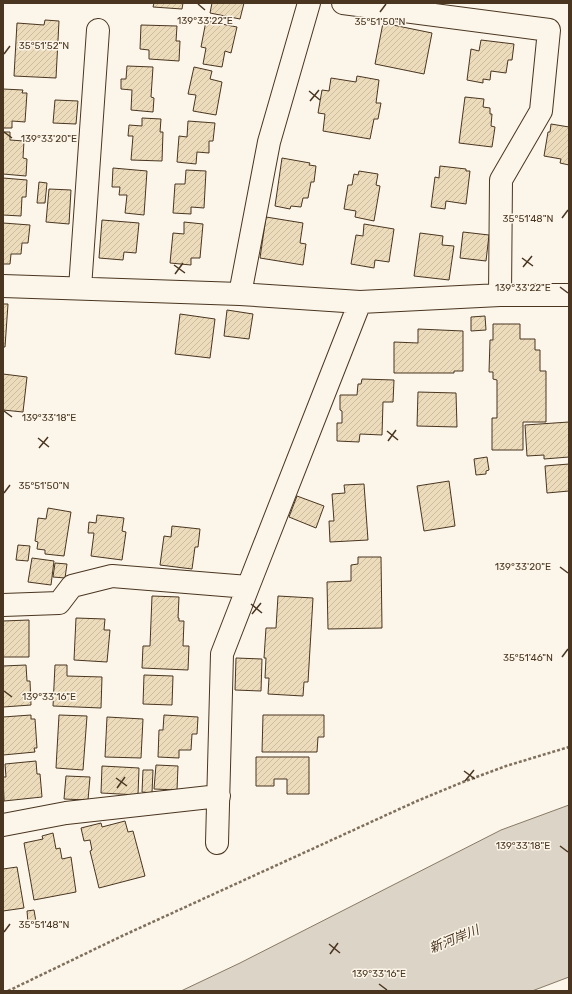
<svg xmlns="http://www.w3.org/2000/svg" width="572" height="994" font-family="Rubik,'Noto Sans JP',sans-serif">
  <defs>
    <pattern id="building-hatch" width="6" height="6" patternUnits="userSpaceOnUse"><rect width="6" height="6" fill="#ecdcbc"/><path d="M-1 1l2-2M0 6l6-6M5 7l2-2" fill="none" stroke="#ccbda1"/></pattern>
  </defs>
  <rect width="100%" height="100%" fill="#fbf6e9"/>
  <path fill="#dcd4c6" stroke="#887966" d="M 569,805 L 569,977 L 532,991 L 181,991 L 240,963 L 501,830 Z"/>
  <path fill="url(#building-hatch)" stroke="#4a3520" d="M 154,3 L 183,3 L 182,9 L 153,7 Z
    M 212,3 L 244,3 L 240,19 L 210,13 Z
    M 45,20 L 59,21 L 56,78 L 14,76 L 17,23 L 44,25 Z
    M 206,21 L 237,27 L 231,53 L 225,51 L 222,67 L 203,64 L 206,48 L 201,47 Z
    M 383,23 L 432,33 L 424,74 L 375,64 Z
    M 141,25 L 177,26 L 176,41 L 180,41 L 179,61 L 149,59 L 149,50 L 140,49 Z
    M 481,40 L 514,44 L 512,60 L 508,60 L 506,73 L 491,71 L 490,80 L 483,79 L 483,83 L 467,80 L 471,49 L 479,51 Z
    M 127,66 L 153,67 L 151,97 L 154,98 L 153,112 L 131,110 L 132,90 L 121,89 L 121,79 L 126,79 Z
    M 194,67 L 212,71 L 210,79 L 222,82 L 216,115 L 193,111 L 196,95 L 188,94 Z
    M 357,76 L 379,80 L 376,103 L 381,103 L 378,119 L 374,119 L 370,139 L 323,131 L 325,114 L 318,113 L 322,90 L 329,91 L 331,78 L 356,82 Z
    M 3,89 L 23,90 L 22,93 L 27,93 L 25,122 L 12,121 L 12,128 L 3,128 Z
    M 465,97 L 484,99 L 483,107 L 490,108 L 490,114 L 492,114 L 491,126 L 495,127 L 492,147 L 459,143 Z
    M 55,100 L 78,101 L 76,124 L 53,123 Z
    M 142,118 L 161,119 L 160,132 L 163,132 L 162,161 L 131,160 L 133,136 L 128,136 L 129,125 L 142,126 Z
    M 188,121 L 215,123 L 213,141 L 209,141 L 209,153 L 197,152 L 196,164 L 177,162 L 179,136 L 187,137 Z
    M 551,124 L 569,127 L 569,165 L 560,163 L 561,159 L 544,156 L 548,132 L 550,132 Z
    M 3,132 L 10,132 L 10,140 L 24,141 L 23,158 L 27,159 L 26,176 L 3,174 Z
    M 282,158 L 310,163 L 309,165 L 316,166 L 314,182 L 311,182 L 308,198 L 303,198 L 301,207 L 291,206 L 290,209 L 275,206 Z
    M 440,166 L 466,169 L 466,171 L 470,171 L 466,204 L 446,201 L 445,209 L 431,207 L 435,177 L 439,178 Z
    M 113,168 L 147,171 L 144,215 L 125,213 L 127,195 L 119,195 L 120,187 L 112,187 Z
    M 186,170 L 206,171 L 204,208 L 191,207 L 191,214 L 173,213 L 175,184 L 185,184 Z
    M 359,171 L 378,174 L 376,185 L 380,186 L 374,221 L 355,217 L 356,211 L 344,209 L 348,185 L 352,185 L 354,174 L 358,175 Z
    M 3,178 L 27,180 L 26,197 L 22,197 L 21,216 L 3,215 Z
    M 39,182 L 47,183 L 45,203 L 37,203 Z
    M 49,189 L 71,190 L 69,224 L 46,222 Z
    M 266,217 L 303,223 L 300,243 L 306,244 L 303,265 L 260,258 Z
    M 102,220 L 139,223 L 136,253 L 124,252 L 123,260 L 99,258 Z
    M 184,222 L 203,224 L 200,258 L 191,258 L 191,265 L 170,263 L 173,233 L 184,234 Z
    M 3,223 L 30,225 L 28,243 L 22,243 L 21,254 L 11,254 L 10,264 L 3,264 Z
    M 364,224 L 394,229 L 389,262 L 375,260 L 374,268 L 351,264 L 356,235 L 363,236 Z
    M 463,232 L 489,235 L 486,261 L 460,258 Z
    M 420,233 L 443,236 L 442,245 L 454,246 L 449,280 L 414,276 Z
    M 3,304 L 8,304 L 5,347 L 3,347 Z
    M 227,310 L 253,314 L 249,339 L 224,336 Z
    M 180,314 L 215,319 L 210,358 L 175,354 Z
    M 485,316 L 486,330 L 471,331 L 471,317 Z
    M 493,324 L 520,324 L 520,339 L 535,339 L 535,350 L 540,350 L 540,371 L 546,371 L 546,422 L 523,422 L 523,450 L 492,450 L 492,418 L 497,418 L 497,380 L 493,379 L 493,372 L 489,372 L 490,340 L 493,340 Z
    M 418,329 L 463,331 L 463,371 L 454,371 L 454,373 L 394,373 L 394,342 L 418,343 Z
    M 3,374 L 27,377 L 23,412 L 3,410 Z
    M 362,379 L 394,380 L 393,402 L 383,402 L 382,435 L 360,434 L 359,442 L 337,441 L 337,423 L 342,423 L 342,411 L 340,410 L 340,395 L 357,395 L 358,384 L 361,384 Z
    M 418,392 L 456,393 L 457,427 L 417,426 Z
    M 569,422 L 569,457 L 544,459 L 544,455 L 527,456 L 525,425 Z
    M 487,457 L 489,470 L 486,471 L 486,474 L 476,475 L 474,459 Z
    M 569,464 L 569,491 L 547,493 L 545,466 Z
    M 449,481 L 455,526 L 424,531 L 417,486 Z
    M 364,484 L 368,540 L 330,542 L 329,521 L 334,521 L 332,494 L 345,493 L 344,485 Z
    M 297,496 L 324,506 L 316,528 L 289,517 Z
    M 48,508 L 71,512 L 64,556 L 45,554 L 45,550 L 37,549 L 38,542 L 35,541 L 38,518 L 46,519 Z
    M 97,515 L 124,518 L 122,531 L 126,532 L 122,560 L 91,556 L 94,533 L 88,533 L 89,522 L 96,523 Z
    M 172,526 L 200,529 L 198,547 L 195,547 L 192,569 L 160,565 L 164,536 L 171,537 Z
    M 18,545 L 30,546 L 28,561 L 16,560 Z
    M 358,557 L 381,557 L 382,628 L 328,629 L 327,582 L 351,581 L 351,565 L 358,564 Z
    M 32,558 L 54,561 L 51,585 L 28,582 Z
    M 55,563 L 67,564 L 65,578 L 53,577 Z
    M 152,596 L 179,597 L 178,618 L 179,618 L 179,621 L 184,621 L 183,646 L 189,646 L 188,670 L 142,668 L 143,646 L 150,646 Z
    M 278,596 L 313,598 L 308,682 L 304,682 L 303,696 L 268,694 L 269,678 L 265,678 L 266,658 L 264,658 L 266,628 L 276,628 Z
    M 76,618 L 105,619 L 104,630 L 110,630 L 107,662 L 74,660 Z
    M 29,620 L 29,657 L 3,657 L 3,621 Z
    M 236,658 L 262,659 L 261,691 L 235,690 Z
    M 26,665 L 27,681 L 30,681 L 31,705 L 3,707 L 3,666 Z
    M 55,665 L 67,665 L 67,676 L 102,677 L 101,708 L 53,706 Z
    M 144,675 L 173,676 L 172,705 L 143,704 Z
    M 31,715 L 31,719 L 35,719 L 37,748 L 34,748 L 35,752 L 3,755 L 3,717 Z
    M 59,715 L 87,716 L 83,770 L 56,768 Z
    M 164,715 L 198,717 L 197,734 L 192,734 L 191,750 L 179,750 L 179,758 L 158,757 L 159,730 L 163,730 Z
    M 263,715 L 324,715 L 324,737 L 318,737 L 317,752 L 262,752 Z
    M 107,717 L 143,719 L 141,758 L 105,757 Z
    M 256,757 L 309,757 L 309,794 L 287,794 L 287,779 L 274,779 L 274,786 L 256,786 Z
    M 36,761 L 37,774 L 40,774 L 42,797 L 4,801 L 3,777 L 6,777 L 5,764 Z
    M 156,765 L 178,766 L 177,790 L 154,789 Z
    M 102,766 L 139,768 L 138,795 L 101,793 Z
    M 143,770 L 153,770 L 152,793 L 142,792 Z
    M 66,776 L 90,777 L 88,800 L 64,799 Z
    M 125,821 L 128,832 L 133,831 L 145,876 L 99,888 L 90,851 L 92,850 L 90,840 L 84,841 L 81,828 L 101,823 L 102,827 Z
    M 53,833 L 56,849 L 60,848 L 62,859 L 71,857 L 76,892 L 34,900 L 24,843 L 43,839 L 42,836 Z
    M 17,867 L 24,908 L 3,911 L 3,869 Z
    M 34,910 L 36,922 L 28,923 L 27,911 Z"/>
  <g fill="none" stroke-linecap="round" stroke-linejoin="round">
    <g stroke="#4a3520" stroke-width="24">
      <path id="minor" d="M 343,3 L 549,30 L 541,111 L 501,180 L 500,295
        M 3,286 L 240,294 L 360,302 L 500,295 L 569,295
        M 80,288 L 98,30
        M 240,294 L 269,142 L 309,3
        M 3,605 L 59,603 L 72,586 L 112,576 L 248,587
        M 3,825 L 66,813 L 219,796
        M 217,843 L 222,654 L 248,587 L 360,302"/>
    </g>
    <path stroke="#7f6f5c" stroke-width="2.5" stroke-dasharray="3 2" stroke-linecap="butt" d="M 8,991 L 122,936 L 417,801 L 463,782 L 506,766 L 569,747"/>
    <use href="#minor" stroke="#fbf6e9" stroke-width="22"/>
  </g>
  <path fill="none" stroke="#4a3520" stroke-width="1.5" d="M 198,4 L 205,10M 380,12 L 386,4M 4,54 L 10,46M 309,91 L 320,100M 310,101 L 319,90M 4,132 L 12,138M 562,218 L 568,210M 522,258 L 533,266M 174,265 L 185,273M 523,267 L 532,256M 175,274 L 183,263M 560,287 L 568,293M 4,411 L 12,417M 387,431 L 398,440M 38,438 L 49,447M 388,441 L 396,430M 39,448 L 48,437M 4,493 L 10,485M 560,567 L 568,573M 251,604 L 262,613M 252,614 L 261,603M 562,657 L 568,649M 4,691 L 12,697M 464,771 L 475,779M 116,778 L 127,786M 465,781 L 474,770M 117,788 L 125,777M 560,846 L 568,852M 4,932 L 10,924M 329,944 L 340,953M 330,954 L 338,943M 379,984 L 387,990"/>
  <g text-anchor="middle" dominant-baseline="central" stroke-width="3" stroke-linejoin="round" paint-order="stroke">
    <g font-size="13" font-style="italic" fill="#4a3520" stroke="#fbf6e9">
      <text transform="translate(454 939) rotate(-22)">新河岸川</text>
    </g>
  </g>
  <g font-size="10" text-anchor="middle" fill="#4a3520" stroke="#fbf6e9" stroke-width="3" stroke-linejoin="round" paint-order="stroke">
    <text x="205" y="24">139°33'22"E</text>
    <text x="380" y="25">35°51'50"N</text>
    <text x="44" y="49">35°51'52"N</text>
    <text x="49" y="142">139°33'20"E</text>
    <text x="528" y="222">35°51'48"N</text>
    <text x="523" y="291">139°33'22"E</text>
    <text x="49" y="421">139°33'18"E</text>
    <text x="44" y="489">35°51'50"N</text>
    <text x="523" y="570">139°33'20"E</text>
    <text x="528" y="661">35°51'46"N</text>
    <text x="49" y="700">139°33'16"E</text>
    <text x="523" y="849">139°33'18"E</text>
    <text x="44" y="928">35°51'48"N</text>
    <text x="379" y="977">139°33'16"E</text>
  </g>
  <rect width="572" height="994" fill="none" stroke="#4a3520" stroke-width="8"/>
</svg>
